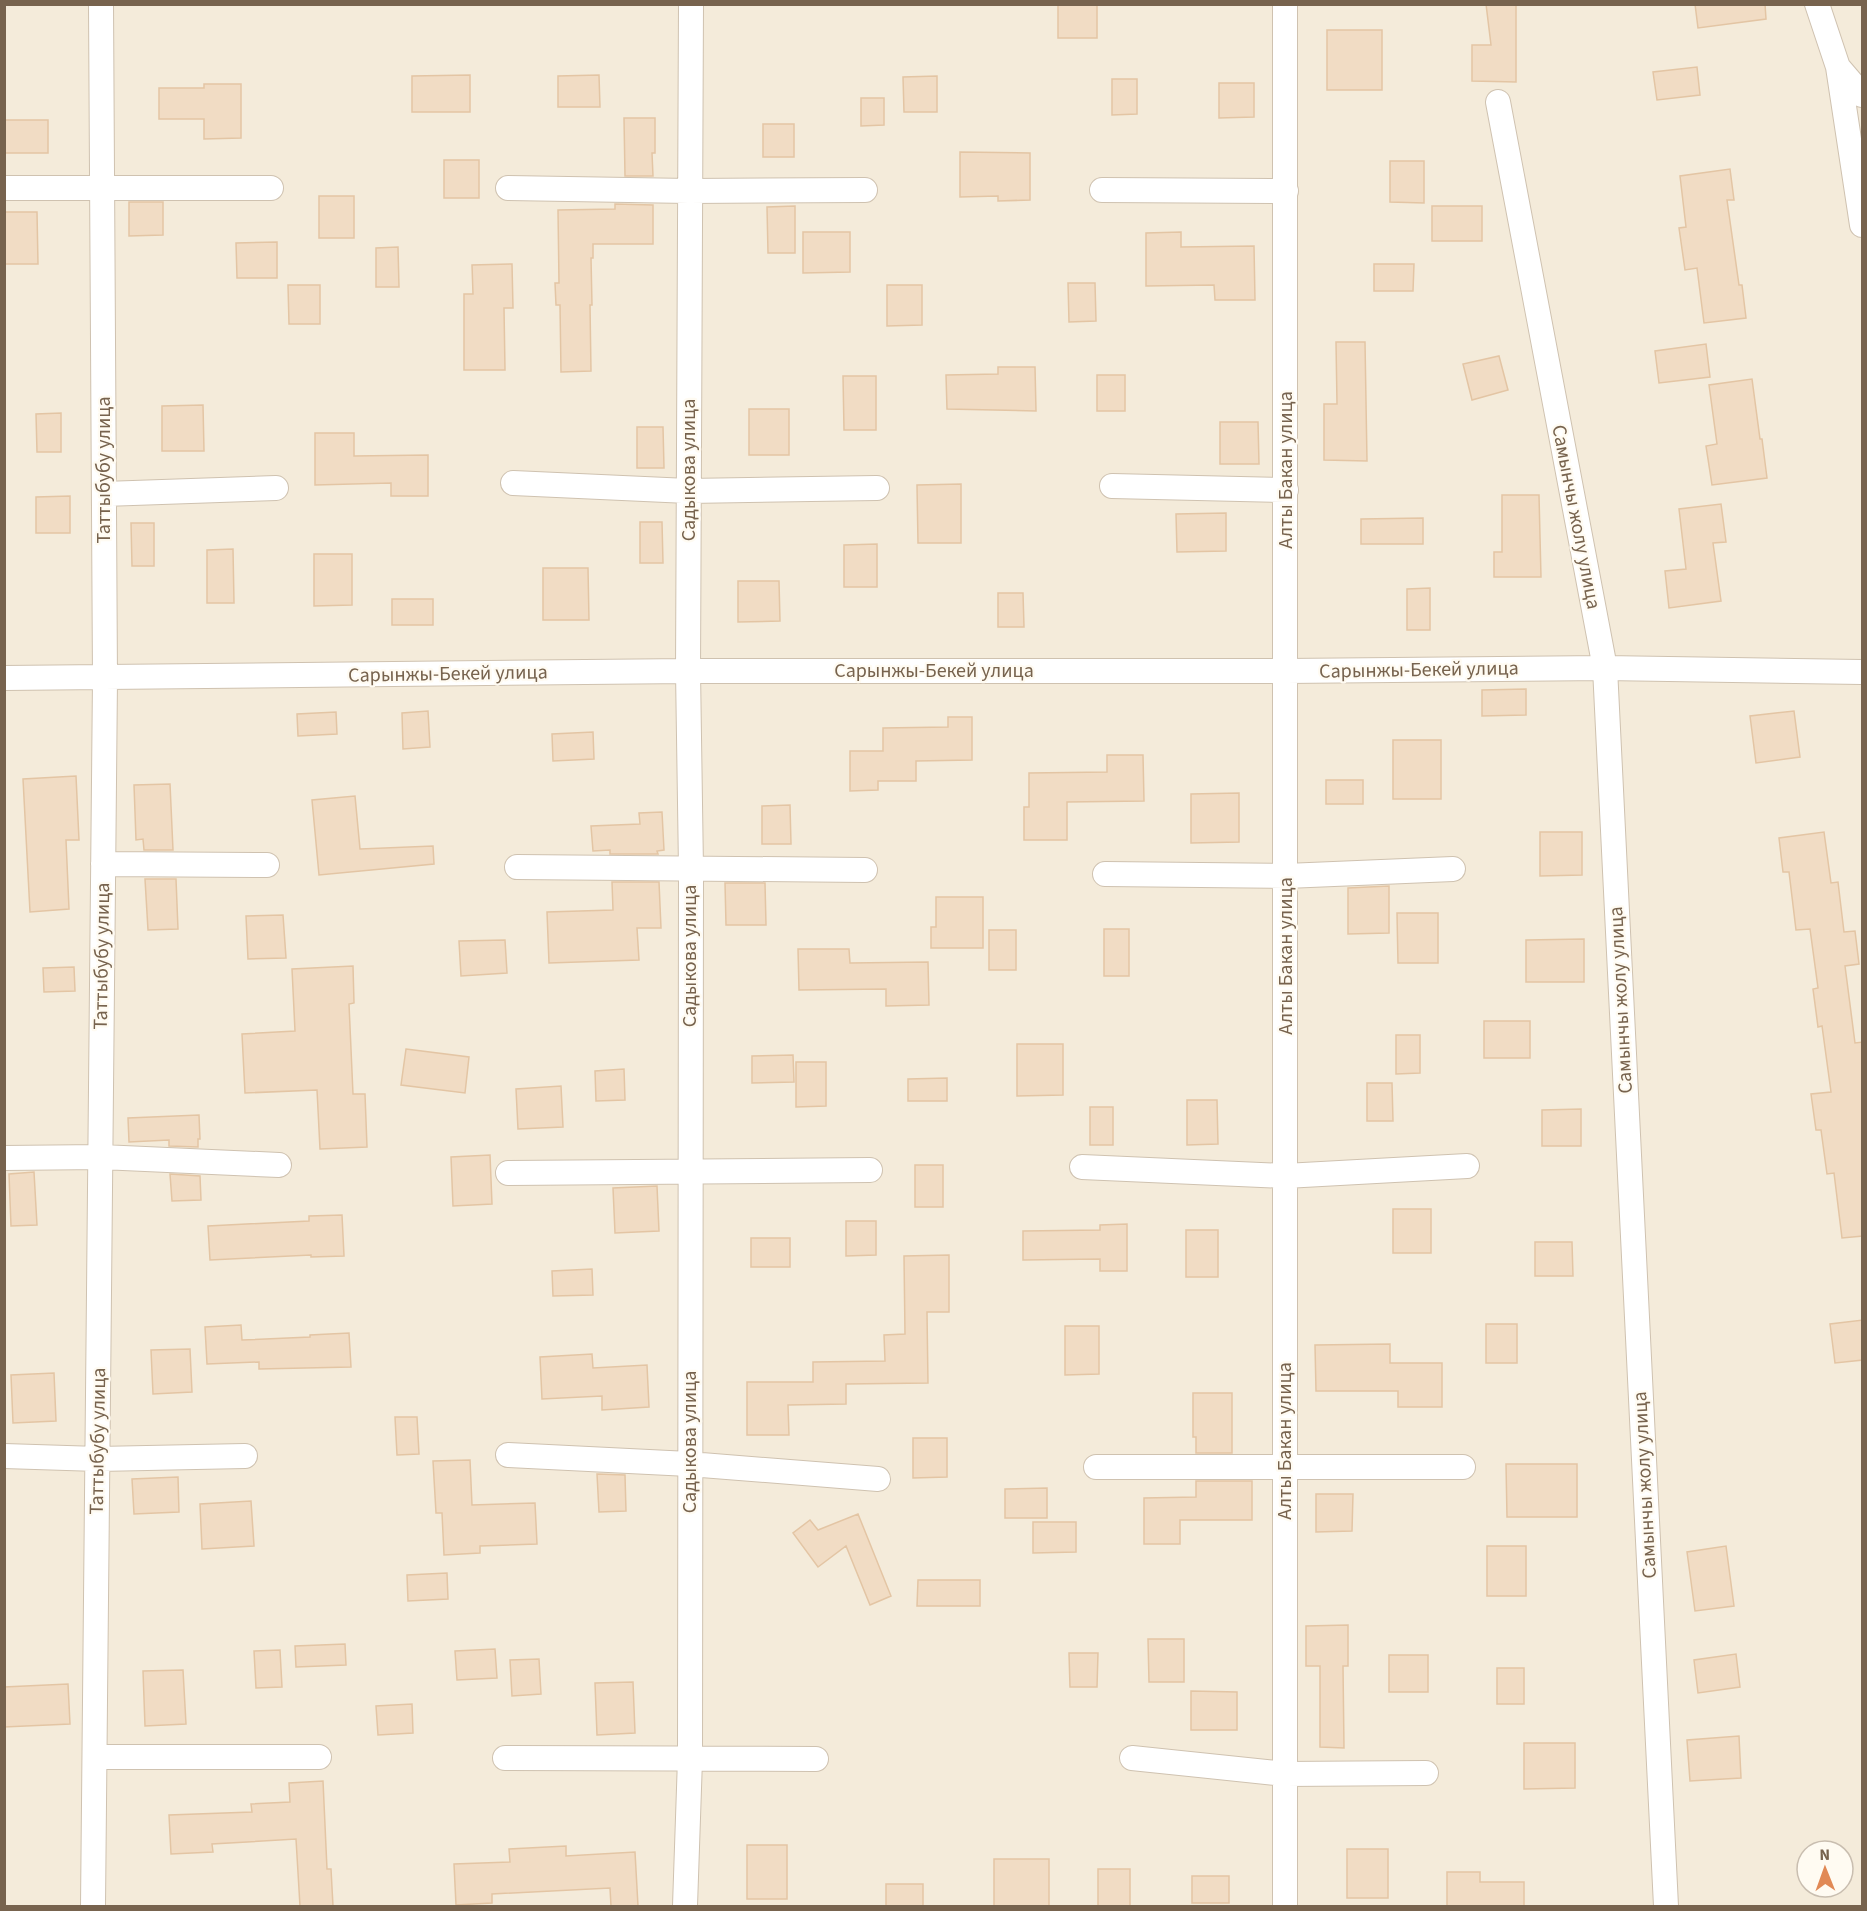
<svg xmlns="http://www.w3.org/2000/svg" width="1867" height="1911" font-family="'Source Sans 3',sans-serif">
  <rect width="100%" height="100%" fill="#fcf8eb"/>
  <path fill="#f4ebda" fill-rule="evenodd" d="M 5,5 L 1862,5 L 1862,1906 L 5,1906 ZM 1807,1851 L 1843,1851 L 1843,1887 L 1807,1887 Z"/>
  <path fill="#f1dcc4" stroke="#e3c5a4" stroke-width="1.5" d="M 1058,4 L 1097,4 L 1097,38 L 1058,38 Z
    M 1486,4 L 1516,4 L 1516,82 L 1472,81 L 1472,45 L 1491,45 Z
    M 1695,4 L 1765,4 L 1766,19 L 1698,28 Z
    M 1327,30 L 1382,30 L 1382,90 L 1327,90 Z
    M 1697,67 L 1700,95 L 1657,100 L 1653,72 Z
    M 470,75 L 470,112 L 412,112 L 412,76 Z
    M 599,75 L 600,107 L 558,107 L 558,76 Z
    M 937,76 L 937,112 L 904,112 L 903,77 Z
    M 1112,79 L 1137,79 L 1137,114 L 1112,115 Z
    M 1219,83 L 1254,83 L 1254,117 L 1219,118 Z
    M 204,84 L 241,84 L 241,138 L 204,139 L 204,119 L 159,119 L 159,88 L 204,88 Z
    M 861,98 L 884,98 L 884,125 L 861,126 Z
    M 624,118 L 655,118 L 655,153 L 652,153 L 653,176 L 625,176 Z
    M 4,120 L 48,120 L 48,153 L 4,153 Z
    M 763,124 L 794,124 L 794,157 L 763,157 Z
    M 960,152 L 1030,153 L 1030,200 L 998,201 L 998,196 L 960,197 Z
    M 444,160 L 479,160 L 479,198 L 444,198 Z
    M 1390,161 L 1424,161 L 1424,203 L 1390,202 Z
    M 1730,169 L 1734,200 L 1727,200 L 1739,285 L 1742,285 L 1746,318 L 1704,323 L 1697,268 L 1685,270 L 1679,228 L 1686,227 L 1680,176 Z
    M 319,196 L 354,196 L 354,238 L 319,238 Z
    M 129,202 L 163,202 L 163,235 L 129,236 Z
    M 615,204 L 653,205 L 653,244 L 593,244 L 593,258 L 591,258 L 592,305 L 590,305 L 591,371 L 561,372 L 560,305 L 556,305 L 555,283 L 559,283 L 558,210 L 615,209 Z
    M 795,206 L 795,253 L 768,253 L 767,207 Z
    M 1432,206 L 1482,206 L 1482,241 L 1432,241 Z
    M 4,212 L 37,212 L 38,264 L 4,264 Z
    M 803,232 L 850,232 L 850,272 L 803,273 Z
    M 1181,232 L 1181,247 L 1254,246 L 1255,300 L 1215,300 L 1214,285 L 1146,286 L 1146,233 Z
    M 277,242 L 277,278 L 237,278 L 236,243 Z
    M 398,247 L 399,287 L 376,287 L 376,248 Z
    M 512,264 L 513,308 L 504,308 L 505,370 L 464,370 L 464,294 L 473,294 L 472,265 Z
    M 1374,264 L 1414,264 L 1413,291 L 1374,291 Z
    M 1068,283 L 1095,283 L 1096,321 L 1069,322 Z
    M 288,285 L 320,285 L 320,324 L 289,324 Z
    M 887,285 L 922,285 L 922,325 L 887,326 Z
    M 1336,342 L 1365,342 L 1367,461 L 1324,460 L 1324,404 L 1337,404 Z
    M 1706,344 L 1710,377 L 1659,383 L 1655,351 Z
    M 1499,356 L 1508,390 L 1472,400 L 1463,364 Z
    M 998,367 L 1035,367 L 1036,411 L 947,409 L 946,375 L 998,374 Z
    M 1097,375 L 1125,375 L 1125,411 L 1097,411 Z
    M 843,376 L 876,376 L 876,430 L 844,430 Z
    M 1752,379 L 1760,439 L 1762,439 L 1767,478 L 1712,485 L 1706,446 L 1717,444 L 1709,385 Z
    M 203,405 L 204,451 L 162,451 L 162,406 Z
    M 749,409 L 789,409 L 789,455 L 749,455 Z
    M 61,413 L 61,452 L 37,452 L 36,414 Z
    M 1220,422 L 1258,422 L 1259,464 L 1220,464 Z
    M 637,427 L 663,427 L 664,468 L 637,468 Z
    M 315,433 L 354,433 L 354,456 L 428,455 L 428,496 L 391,496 L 391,483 L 315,485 Z
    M 961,484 L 961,543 L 918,543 L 917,485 Z
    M 1502,495 L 1539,495 L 1541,577 L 1494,577 L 1494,552 L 1502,552 Z
    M 70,496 L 70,533 L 36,533 L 36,497 Z
    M 1721,504 L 1726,542 L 1713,543 L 1721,601 L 1669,608 L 1665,571 L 1686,569 L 1679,509 Z
    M 1226,513 L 1226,551 L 1177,552 L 1176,514 Z
    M 1423,518 L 1423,544 L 1361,544 L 1361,519 Z
    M 640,522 L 662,522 L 663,563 L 640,563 Z
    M 131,523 L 154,523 L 154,566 L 132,566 Z
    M 877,544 L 877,587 L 844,587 L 844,545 Z
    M 233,549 L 234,603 L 207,603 L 207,550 Z
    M 314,554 L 352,554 L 352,605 L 314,606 Z
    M 543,568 L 588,568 L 589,620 L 543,620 Z
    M 738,581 L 779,581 L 780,621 L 738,622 Z
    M 1430,588 L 1430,630 L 1407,630 L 1407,589 Z
    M 998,593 L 1023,593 L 1024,627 L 998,627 Z
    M 392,599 L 433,599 L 433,625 L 392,625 Z
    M 1526,689 L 1526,715 L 1482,716 L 1482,690 Z
    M 428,711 L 430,747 L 403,749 L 402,713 Z
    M 1794,711 L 1800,757 L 1756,763 L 1750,716 Z
    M 336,712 L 337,734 L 298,736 L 297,714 Z
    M 948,717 L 972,717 L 972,760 L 916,761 L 916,781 L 878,781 L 878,790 L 850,791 L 850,751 L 883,751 L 883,728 L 948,727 Z
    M 593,732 L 594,759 L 553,761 L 552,734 Z
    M 1393,740 L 1441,740 L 1441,799 L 1393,799 Z
    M 1107,755 L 1143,755 L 1144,801 L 1067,802 L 1067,840 L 1024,840 L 1024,807 L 1029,807 L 1029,773 L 1107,772 Z
    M 76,776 L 79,840 L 66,840 L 69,909 L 30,912 L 23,779 Z
    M 1326,780 L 1363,780 L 1363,804 L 1326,804 Z
    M 170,784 L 173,850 L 144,850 L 143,839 L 136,840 L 134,785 Z
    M 1239,793 L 1239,842 L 1191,843 L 1191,794 Z
    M 355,796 L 360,849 L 433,846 L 434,864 L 319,875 L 312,800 Z
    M 790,805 L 791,844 L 762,844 L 762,806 Z
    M 662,812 L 664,850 L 657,851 L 658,854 L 610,854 L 610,850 L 593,851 L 591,826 L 640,824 L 639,813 Z
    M 1540,832 L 1582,832 L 1582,875 L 1540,876 Z
    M 1824,832 L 1831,883 L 1838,882 L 1844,932 L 1855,931 L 1859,964 L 1845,966 L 1855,1043 L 1863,1042 L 1863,1236 L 1842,1238 L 1834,1173 L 1827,1174 L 1821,1130 L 1816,1130 L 1811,1094 L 1831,1092 L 1822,1026 L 1818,1027 L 1813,989 L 1818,988 L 1810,929 L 1796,930 L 1789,872 L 1783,872 L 1779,838 Z
    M 145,879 L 176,879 L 178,929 L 148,930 Z
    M 612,882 L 659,882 L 661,928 L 637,928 L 639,960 L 549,963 L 547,912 L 613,910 Z
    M 725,883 L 765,883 L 766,925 L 726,925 Z
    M 1389,886 L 1389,933 L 1348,934 L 1348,888 Z
    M 936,897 L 983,897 L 983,948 L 931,948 L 931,927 L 936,927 Z
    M 1397,913 L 1438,913 L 1438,963 L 1398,963 Z
    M 283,915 L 286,958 L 248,959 L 246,916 Z
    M 1104,929 L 1129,929 L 1129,976 L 1104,976 Z
    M 989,930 L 1016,930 L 1016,970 L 989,970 Z
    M 1584,939 L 1584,982 L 1526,982 L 1526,940 Z
    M 505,940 L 507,973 L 461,976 L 459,941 Z
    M 798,949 L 849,949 L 850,963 L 928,962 L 929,1005 L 886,1006 L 886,989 L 799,990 Z
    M 353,966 L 354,1003 L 349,1004 L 353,1094 L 365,1094 L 367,1147 L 320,1149 L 317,1090 L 245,1093 L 242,1034 L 295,1031 L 292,969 Z
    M 74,967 L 75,991 L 44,992 L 43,968 Z
    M 1484,1021 L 1530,1021 L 1530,1058 L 1484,1058 Z
    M 1396,1035 L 1420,1035 L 1420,1073 L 1396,1074 Z
    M 1017,1044 L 1063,1044 L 1063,1095 L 1017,1096 Z
    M 406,1049 L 469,1057 L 465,1093 L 401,1085 Z
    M 793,1055 L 794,1082 L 752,1083 L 752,1056 Z
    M 796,1062 L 826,1062 L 826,1106 L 796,1107 Z
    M 624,1069 L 625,1100 L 596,1101 L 595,1071 Z
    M 947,1078 L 947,1101 L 908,1101 L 908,1079 Z
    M 1367,1083 L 1392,1083 L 1393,1121 L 1367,1121 Z
    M 561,1086 L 563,1127 L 518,1129 L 516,1089 Z
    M 1187,1100 L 1217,1100 L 1218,1144 L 1187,1145 Z
    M 1090,1107 L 1113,1107 L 1113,1145 L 1090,1145 Z
    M 1581,1109 L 1581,1146 L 1542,1146 L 1542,1110 Z
    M 199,1115 L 200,1139 L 198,1139 L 198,1147 L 169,1146 L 169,1140 L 129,1142 L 128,1118 Z
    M 490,1155 L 492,1204 L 453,1206 L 451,1157 Z
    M 915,1165 L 943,1165 L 943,1207 L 915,1207 Z
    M 34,1172 L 37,1225 L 11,1226 L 9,1174 Z
    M 170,1174 L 200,1176 L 201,1200 L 172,1201 Z
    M 657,1186 L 659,1231 L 615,1233 L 613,1188 Z
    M 1393,1209 L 1431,1209 L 1431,1253 L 1393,1253 Z
    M 342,1215 L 344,1256 L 311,1257 L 311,1255 L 210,1260 L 208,1226 L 309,1221 L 309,1216 Z
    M 846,1221 L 876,1221 L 876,1255 L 846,1256 Z
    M 1127,1224 L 1127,1271 L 1100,1271 L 1100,1259 L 1023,1260 L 1023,1231 L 1100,1230 L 1100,1225 Z
    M 1186,1230 L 1218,1230 L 1218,1277 L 1186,1277 Z
    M 751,1238 L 790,1238 L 790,1267 L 751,1267 Z
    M 1535,1242 L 1572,1242 L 1573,1276 L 1535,1276 Z
    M 949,1255 L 949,1312 L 927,1312 L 928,1383 L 846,1384 L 846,1404 L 788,1405 L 789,1435 L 747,1435 L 747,1382 L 813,1382 L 813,1362 L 885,1361 L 884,1335 L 905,1334 L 904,1256 Z
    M 592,1269 L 593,1295 L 553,1296 L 552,1271 Z
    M 1863,1320 L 1863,1360 L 1835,1363 L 1830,1324 Z
    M 1486,1324 L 1517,1324 L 1517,1363 L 1486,1363 Z
    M 241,1325 L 242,1340 L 310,1337 L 310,1335 L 349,1333 L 351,1367 L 259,1369 L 259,1362 L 207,1364 L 205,1327 Z
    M 1065,1326 L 1099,1326 L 1099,1374 L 1065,1375 Z
    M 1390,1344 L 1390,1363 L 1442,1363 L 1442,1407 L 1398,1407 L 1398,1391 L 1316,1391 L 1315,1345 Z
    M 190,1349 L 192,1392 L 153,1394 L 151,1350 Z
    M 592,1354 L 593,1368 L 647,1365 L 649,1407 L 602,1410 L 602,1396 L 542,1399 L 540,1357 Z
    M 54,1373 L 56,1421 L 13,1423 L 11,1375 Z
    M 1193,1393 L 1232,1393 L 1232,1453 L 1196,1453 L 1196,1437 L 1193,1437 Z
    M 395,1417 L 417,1417 L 419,1454 L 397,1455 Z
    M 913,1438 L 947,1438 L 947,1477 L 913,1478 Z
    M 470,1460 L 472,1505 L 535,1503 L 537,1544 L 480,1546 L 480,1553 L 444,1555 L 442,1513 L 436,1513 L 433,1461 Z
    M 1506,1464 L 1577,1464 L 1577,1517 L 1507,1517 Z
    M 597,1474 L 625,1475 L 626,1511 L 599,1512 Z
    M 178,1477 L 179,1512 L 134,1514 L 132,1479 Z
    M 1196,1481 L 1252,1481 L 1252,1520 L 1180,1520 L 1180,1544 L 1144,1544 L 1144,1498 L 1196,1497 Z
    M 1047,1488 L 1047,1518 L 1005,1518 L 1005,1489 Z
    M 1316,1494 L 1353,1494 L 1352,1531 L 1316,1532 Z
    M 251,1501 L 254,1546 L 202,1549 L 200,1504 Z
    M 858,1514 L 891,1596 L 870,1605 L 846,1546 L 818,1567 L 793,1533 L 810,1520 L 818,1530 Z
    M 1033,1522 L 1076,1522 L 1076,1552 L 1033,1553 Z
    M 1487,1546 L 1526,1546 L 1526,1596 L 1487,1596 Z
    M 1726,1546 L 1734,1606 L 1695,1611 L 1687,1552 Z
    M 447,1573 L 448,1599 L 408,1601 L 407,1575 Z
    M 918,1580 L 980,1580 L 980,1606 L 917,1606 Z
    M 1348,1625 L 1348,1666 L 1343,1666 L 1344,1748 L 1320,1747 L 1320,1666 L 1306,1666 L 1306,1626 Z
    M 1148,1639 L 1184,1639 L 1184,1682 L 1149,1682 Z
    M 345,1644 L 346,1665 L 296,1667 L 295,1646 Z
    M 495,1649 L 497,1678 L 457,1680 L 455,1651 Z
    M 280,1650 L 282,1687 L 256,1688 L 254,1651 Z
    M 1069,1653 L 1098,1653 L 1097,1687 L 1070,1687 Z
    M 1736,1654 L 1740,1687 L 1698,1693 L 1694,1660 Z
    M 1389,1655 L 1428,1655 L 1428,1692 L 1389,1692 Z
    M 539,1659 L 541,1694 L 512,1696 L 510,1660 Z
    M 1497,1668 L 1524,1668 L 1524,1704 L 1497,1704 Z
    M 183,1670 L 186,1724 L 145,1726 L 143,1671 Z
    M 633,1682 L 635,1733 L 597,1735 L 595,1683 Z
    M 68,1684 L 70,1724 L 4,1727 L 4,1687 Z
    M 1191,1691 L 1237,1692 L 1237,1730 L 1191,1730 Z
    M 412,1704 L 413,1733 L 378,1735 L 376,1706 Z
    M 1739,1736 L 1741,1778 L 1690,1781 L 1687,1740 Z
    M 1524,1743 L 1575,1743 L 1575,1788 L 1524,1789 Z
    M 323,1781 L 327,1869 L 331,1869 L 333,1906 L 300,1906 L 296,1839 L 212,1844 L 213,1852 L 171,1854 L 169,1815 L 252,1812 L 251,1804 L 290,1802 L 289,1783 Z
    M 747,1845 L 787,1845 L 787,1899 L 747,1899 Z
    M 566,1846 L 566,1856 L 635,1852 L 638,1906 L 611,1906 L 610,1888 L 492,1894 L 492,1903 L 456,1905 L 454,1864 L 510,1862 L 509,1849 Z
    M 1347,1849 L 1388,1849 L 1388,1898 L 1347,1898 Z
    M 994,1859 L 1049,1859 L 1049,1906 L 994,1906 Z
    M 1098,1869 L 1130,1869 L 1130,1906 L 1098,1906 Z
    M 1447,1872 L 1480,1872 L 1480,1882 L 1524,1882 L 1524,1906 L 1447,1906 Z
    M 1192,1876 L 1229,1876 L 1229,1903 L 1192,1903 Z
    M 886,1884 L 923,1884 L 923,1906 L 886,1906 Z"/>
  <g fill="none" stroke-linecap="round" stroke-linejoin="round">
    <g stroke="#cfc2b0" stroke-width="26">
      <path id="minor" d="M 1817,4 L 1838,67 L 1862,225
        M 1838,67 L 1862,95
        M 1498,102 L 1605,668 L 1666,1906
        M 4,188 L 271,188
        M 508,188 L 689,191 L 865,190
        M 1102,190 L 1286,191
        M 513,483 L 688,491 L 877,488
        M 1112,486 L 1286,490
        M 104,494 L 276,488
        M 4,678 L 688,671 L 1286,671 L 1605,668 L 1862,672
        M 103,864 L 267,865
        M 517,867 L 865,870
        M 1105,874 L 1286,876 L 1453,869
        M 4,1158 L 101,1157 L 279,1165
        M 1082,1167 L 1285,1176 L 1467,1166
        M 508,1173 L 870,1170
        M 508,1455 L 689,1464 L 878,1479
        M 4,1456 L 98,1459 L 245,1456
        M 1096,1467 L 1463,1467
        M 95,1757 L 319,1757
        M 505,1758 L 816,1759
        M 1132,1758 L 1285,1774 L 1426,1773
        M 93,1906 L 105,679 L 101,4
        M 685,1906 L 690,1759 L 691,869 L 688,671 L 691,4
        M 1285,1906 L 1285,4"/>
    </g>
    <use href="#minor" stroke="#fff" stroke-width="24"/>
  </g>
  <g text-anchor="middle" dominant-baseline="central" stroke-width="4.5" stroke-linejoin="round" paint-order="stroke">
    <g font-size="20" fill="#77634e" stroke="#fffbf2">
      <text transform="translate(104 470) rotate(-90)">Таттыбубу улица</text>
      <text transform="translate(689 470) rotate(-90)">Садыкова улица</text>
      <text transform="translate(1286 470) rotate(-90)">Алты Бакан улица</text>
      <text transform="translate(1576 517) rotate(79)">Самынчы жолу улица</text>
      <text transform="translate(1419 670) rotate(-1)">Сарынжы-Бекей улица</text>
      <text x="934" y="671">Сарынжы-Бекей улица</text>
      <text transform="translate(448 674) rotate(-1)">Сарынжы-Бекей улица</text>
      <text transform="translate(102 956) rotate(-89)">Таттыбубу улица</text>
      <text transform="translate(690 956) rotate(-90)">Садыкова улица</text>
      <text transform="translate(1286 956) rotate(-90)">Алты Бакан улица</text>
      <text transform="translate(1621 1000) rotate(-93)">Самынчы жолу улица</text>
      <text transform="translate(98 1441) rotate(-89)">Таттыбубу улица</text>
      <text transform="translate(1285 1441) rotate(-90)">Алты Бакан улица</text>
      <text transform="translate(690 1442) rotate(-90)">Садыкова улица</text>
      <text transform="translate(1645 1485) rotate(-93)">Самынчы жолу улица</text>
    </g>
  </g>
  <rect width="1867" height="1911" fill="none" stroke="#77634e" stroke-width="12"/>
  <g transform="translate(1825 1869) rotate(359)"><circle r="28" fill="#fffbf2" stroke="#c9beb0" stroke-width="1.5"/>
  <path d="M0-4.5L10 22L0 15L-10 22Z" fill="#e18955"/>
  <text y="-9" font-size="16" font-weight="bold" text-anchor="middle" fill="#77634e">N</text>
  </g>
</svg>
